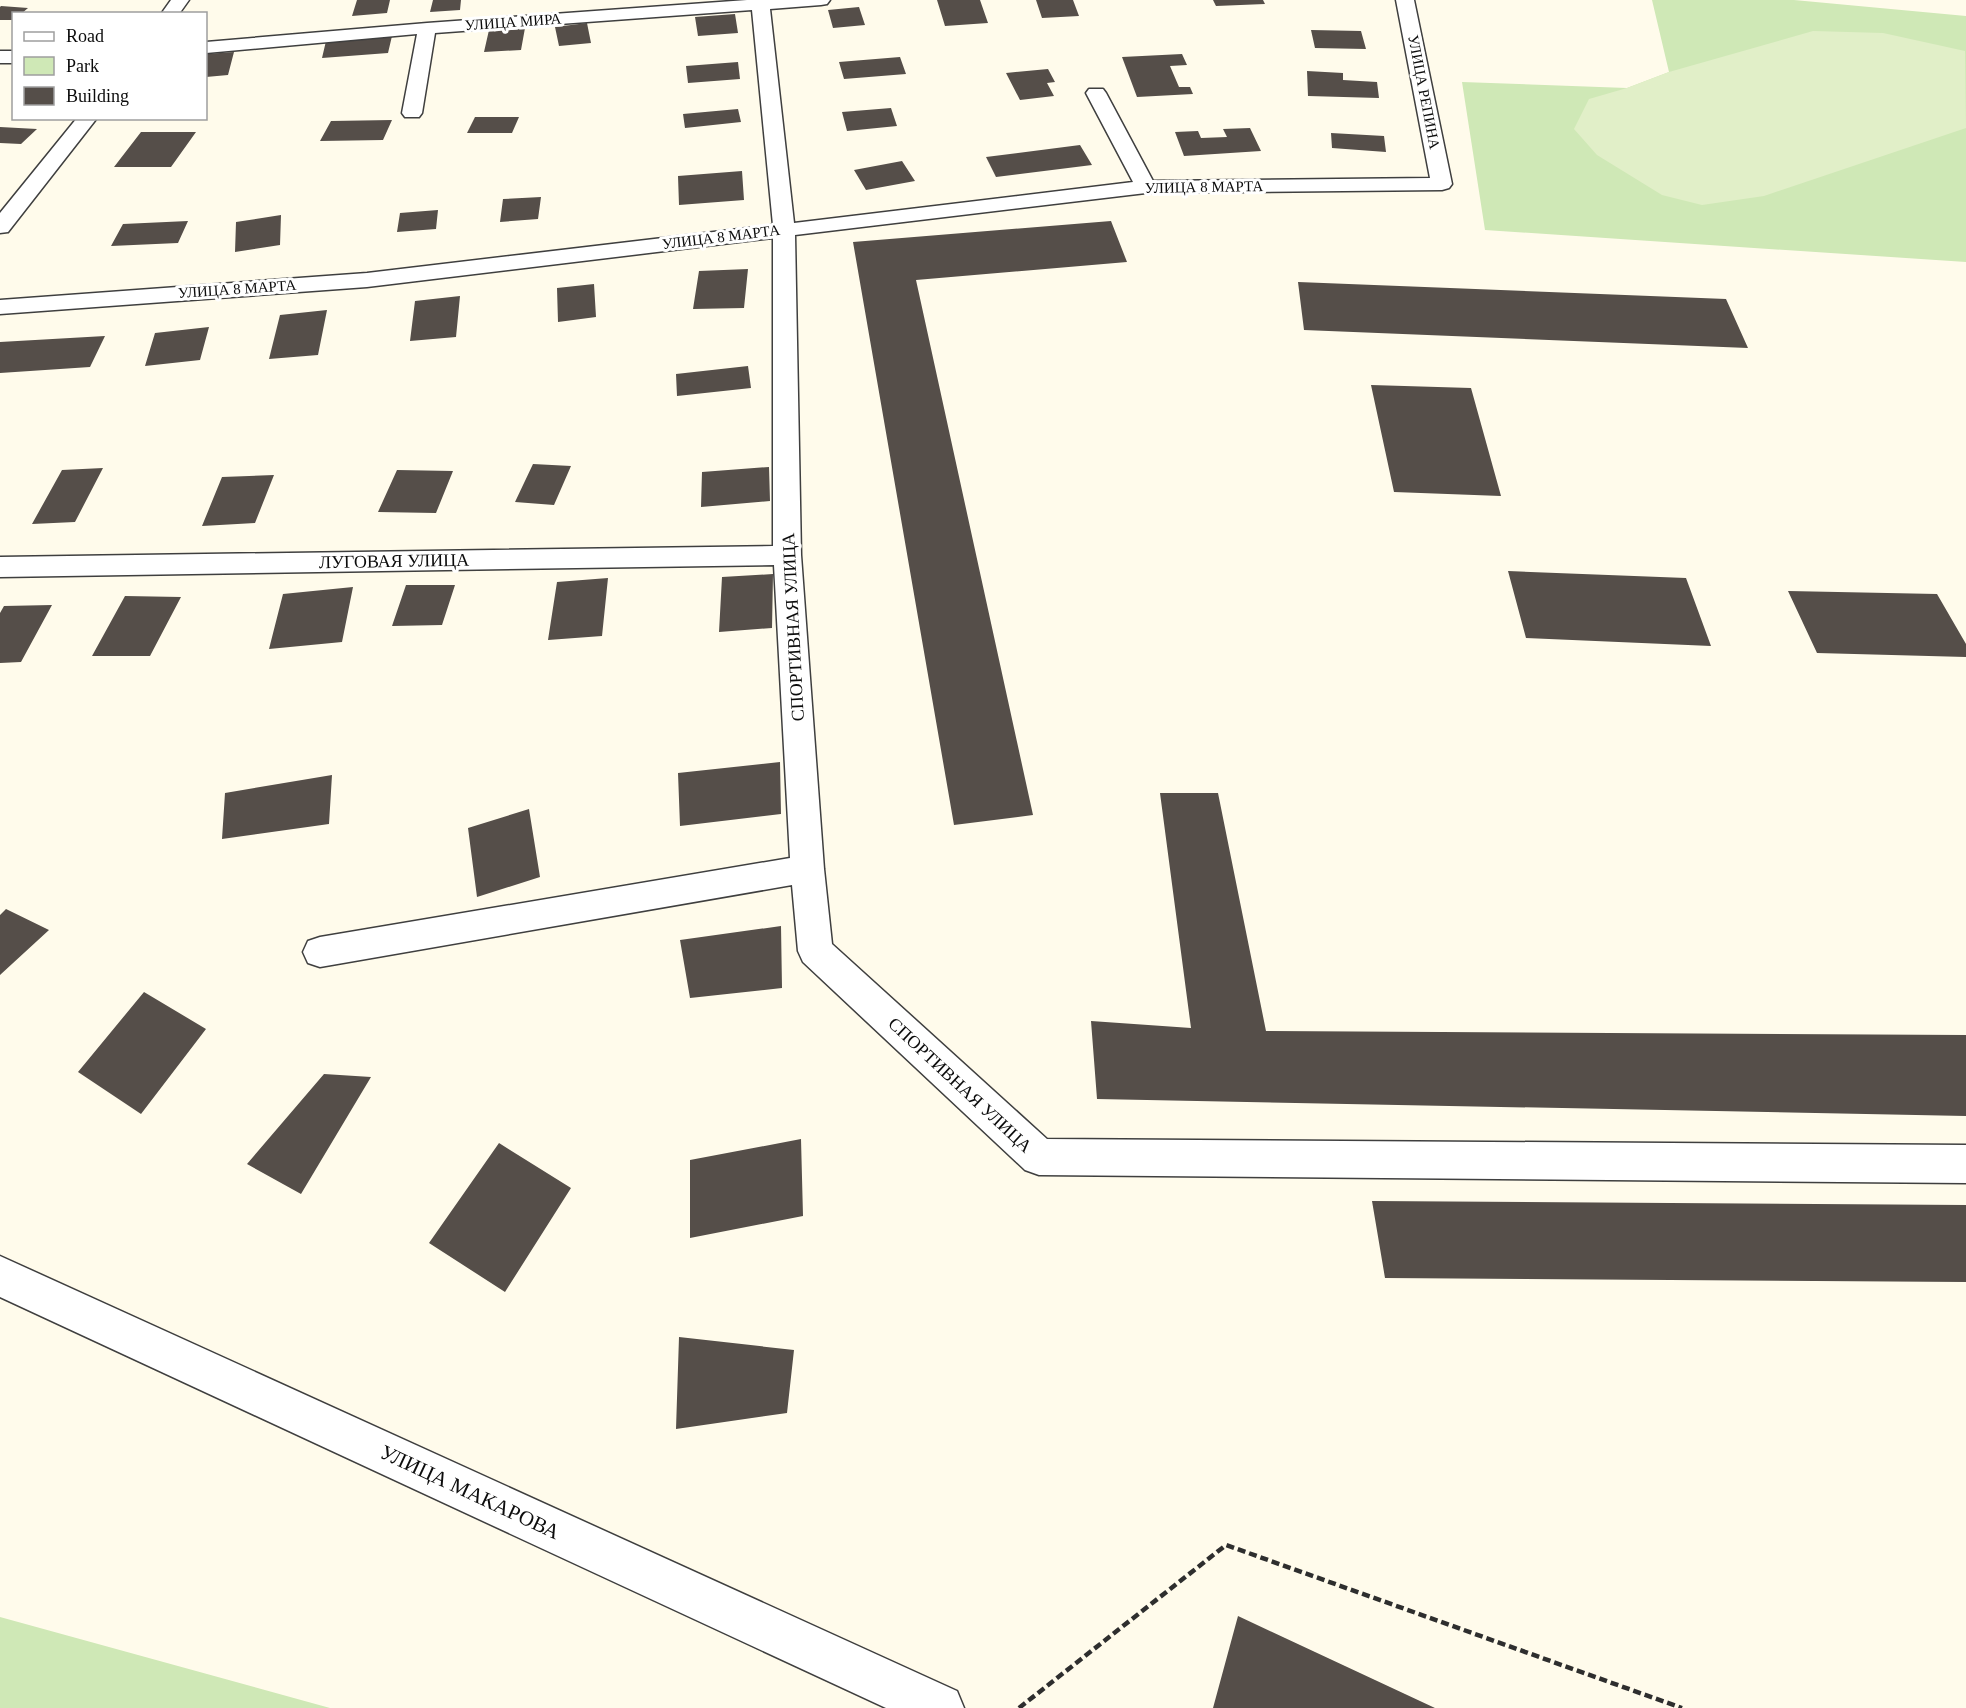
<svg xmlns="http://www.w3.org/2000/svg" width="1966" height="1708" font-family="Georgia,serif">
  <rect width="100%" height="100%" fill="#fffbeb"/>
  <path fill="#cfe8b6" d="M 1652,0 L 1794,0 L 1966,16 L 1966,262 L 1485,230 L 1462,82 L 1627,88 L 1669,72 Z
    M 0,1617 L 330,1708 L 0,1708 Z"/>
  <path fill="#e1efc8" d="M 1813,31 L 1883,33 L 1965,51 L 1966,128 L 1764,196 L 1702,205 L 1662,195 L 1597,155 L 1574,129 L 1589,99 L 1627,88 L 1669,72 Z"/>
  <path fill="#554e49" d="M 357,0 L 390,0 L 387,13 L 352,16 Z
    M 433,0 L 461,0 L 460,10 L 430,12 Z
    M 937,0 L 980,0 L 988,23 L 945,26 Z
    M 1036,0 L 1073,0 L 1079,16 L 1042,18 Z
    M 1213,0 L 1263,0 L 1265,4 L 1216,6 Z
    M 0,7 L 1,6 L 28,8 L 21,14 L 14,14 L 12,20 L 0,20 Z
    M 859,7 L 865,25 L 833,28 L 828,10 Z
    M 735,14 L 738,33 L 698,36 L 695,17 Z
    M 587,23 L 591,43 L 559,46 L 555,27 Z
    M 525,28 L 521,50 L 484,52 L 489,30 Z
    M 1311,30 L 1361,31 L 1366,49 L 1315,48 Z
    M 392,36 L 388,53 L 322,58 L 326,41 Z
    M 234,52 L 228,75 L 206,77 L 206,54 Z
    M 1182,54 L 1187,65 L 1170,66 L 1179,87 L 1190,87 L 1193,94 L 1137,97 L 1122,57 Z
    M 900,57 L 906,74 L 844,79 L 839,62 Z
    M 738,62 L 740,79 L 688,83 L 686,66 Z
    M 1048,69 L 1055,82 L 1047,83 L 1054,96 L 1020,100 L 1006,73 Z
    M 1307,71 L 1343,73 L 1343,80 L 1377,82 L 1379,98 L 1308,96 Z
    M 891,108 L 897,126 L 847,131 L 842,112 Z
    M 738,109 L 741,122 L 685,128 L 683,114 Z
    M 475,117 L 519,117 L 512,133 L 467,133 Z
    M 392,120 L 383,140 L 320,141 L 331,121 Z
    M 0,127 L 37,129 L 21,144 L 0,143 Z
    M 1250,128 L 1261,151 L 1184,156 L 1175,132 L 1198,131 L 1201,138 L 1227,137 L 1223,129 Z
    M 141,132 L 196,132 L 171,167 L 114,167 Z
    M 1331,133 L 1384,136 L 1386,152 L 1332,148 Z
    M 1080,145 L 1092,165 L 996,177 L 986,157 Z
    M 902,161 L 915,181 L 866,190 L 854,170 Z
    M 742,171 L 744,200 L 679,205 L 678,176 Z
    M 541,197 L 538,219 L 500,222 L 503,199 Z
    M 438,210 L 436,229 L 397,232 L 400,213 Z
    M 281,215 L 280,245 L 235,252 L 236,222 Z
    M 188,221 L 178,243 L 111,246 L 123,224 Z
    M 1111,221 L 1127,262 L 916,280 L 1033,815 L 954,825 L 853,242 Z
    M 748,269 L 744,308 L 693,309 L 699,271 Z
    M 1298,282 L 1726,299 L 1748,348 L 1304,330 Z
    M 594,284 L 596,317 L 558,322 L 557,288 Z
    M 460,296 L 456,337 L 410,341 L 415,301 Z
    M 327,310 L 318,355 L 269,359 L 280,315 Z
    M 209,327 L 200,360 L 145,366 L 155,333 Z
    M 105,336 L 90,367 L 0,373 L 0,342 Z
    M 748,366 L 751,388 L 677,396 L 676,374 Z
    M 1371,385 L 1471,388 L 1501,496 L 1394,492 Z
    M 533,464 L 571,466 L 554,505 L 515,502 Z
    M 769,467 L 770,501 L 701,507 L 702,472 Z
    M 103,468 L 75,522 L 32,524 L 62,470 Z
    M 397,470 L 453,471 L 436,513 L 378,512 Z
    M 274,475 L 255,523 L 202,526 L 222,477 Z
    M 1508,571 L 1686,578 L 1711,646 L 1526,638 Z
    M 773,574 L 772,628 L 719,632 L 722,577 Z
    M 608,578 L 602,636 L 548,640 L 557,582 Z
    M 406,585 L 455,585 L 442,625 L 392,626 Z
    M 353,587 L 342,642 L 269,649 L 283,594 Z
    M 1788,591 L 1937,594 L 1966,644 L 1966,657 L 1817,653 Z
    M 125,596 L 181,597 L 150,656 L 92,656 Z
    M 52,605 L 21,662 L 0,663 L 0,613 L 4,606 Z
    M 780,762 L 781,814 L 680,826 L 678,773 Z
    M 332,775 L 329,824 L 222,839 L 225,793 Z
    M 1160,793 L 1218,793 L 1266,1031 L 1966,1035 L 1966,1116 L 1097,1099 L 1091,1021 L 1191,1028 Z
    M 529,809 L 540,877 L 477,897 L 468,828 Z
    M 6,909 L 49,930 L 0,975 L 0,915 Z
    M 781,926 L 782,988 L 690,998 L 680,940 Z
    M 144,992 L 206,1029 L 141,1114 L 78,1072 Z
    M 324,1074 L 371,1077 L 301,1194 L 247,1164 Z
    M 801,1139 L 803,1216 L 690,1238 L 690,1160 Z
    M 499,1143 L 571,1188 L 505,1292 L 429,1243 Z
    M 1372,1201 L 1966,1205 L 1966,1282 L 1385,1278 Z
    M 679,1337 L 794,1350 L 787,1413 L 676,1429 Z
    M 1238,1616 L 1435,1708 L 1213,1708 Z"/>
  <g fill="none" stroke-linecap="round" stroke-linejoin="round">
    <g stroke="#3f3f3f" stroke-width="3">
      <path id="minor" d="M 171,0 L 189,0 L 179,14 L 161,14 Z
        M 747,0 L 830,0 L 827,4 L 821,5 L 770,9 L 794,223 L 1133,182 L 1086,93 L 1089,89 L 1103,89 L 1106,93 L 1153,181 L 1430,178 L 1396,0 L 1414,0 L 1452,184 L 1449,188 L 1442,190 L 1146,193 L 795,235 L 801,555 L 824,869 L 832,944 L 1047,1139 L 1966,1145 L 1966,1183 L 1039,1175 L 1025,1170 L 803,962 L 798,951 L 792,885 L 320,967 L 308,963 L 303,952 L 308,941 L 320,937 L 790,858 L 774,565 L 0,577 L 0,557 L 773,546 L 773,238 L 367,287 L 0,314 L 0,300 L 367,273 L 773,225 L 752,10 L 435,33 L 422,113 L 419,117 L 405,117 L 402,113 L 417,34 L 206,53 L 206,42 L 427,23 Z
        M 0,51 L 14,51 L 14,63 L 0,63 Z
        M 77,118 L 97,118 L 8,232 L 0,233 L 0,213 Z
        M 0,1256 L 957,1691 L 964,1708 L 886,1708 L 0,1297 Z"/>
    </g>
    <path stroke="#2e2e2e" stroke-width="4.5" stroke-dasharray="8 4" stroke-linecap="butt" d="M 1019,1708 L 1226,1545 L 1682,1708"/>
    <use href="#minor" fill="#fff" fill-rule="evenodd"/>
  </g>
  <g text-anchor="middle" dominant-baseline="central" stroke-width="6" stroke-linejoin="round" paint-order="stroke">
    <g font-size="15" fill="#0c0c0c" stroke="#fff">
      <text transform="translate(513 22) rotate(-4)">УЛИЦА МИРА</text>
      <text transform="translate(1424 92) rotate(79)">УЛИЦА РЕПИНА</text>
      <text transform="translate(1204 187) rotate(-1)">УЛИЦА 8 МАРТА</text>
      <text transform="translate(721 237) rotate(-7)">УЛИЦА 8 МАРТА</text>
      <text transform="translate(237 289) rotate(-4)">УЛИЦА 8 МАРТА</text>
    </g>
    <g font-size="18" fill="#0c0c0c" stroke="#fff">
      <text transform="translate(394 561) rotate(-1)">ЛУГОВАЯ УЛИЦА</text>
      <text transform="translate(793 627) rotate(-93)">СПОРТИВНАЯ УЛИЦА</text>
      <text transform="translate(960 1085) rotate(43)">СПОРТИВНАЯ УЛИЦА</text>
    </g>
    <g font-size="21" fill="#0c0c0c" stroke="#fff">
      <text transform="translate(470 1492) rotate(25)">УЛИЦА МАКАРОВА</text>
    </g>
  </g>
  <rect x="12" y="12" width="195" height="108" fill="#ffffff" stroke="#9e9e9e" stroke-width="1.5"/>
  <rect x="24" y="32" width="30" height="9" fill="#ffffff" stroke="#9e9e9e" stroke-width="1.5"/>
  <text x="66" y="42" font-size="18" fill="#0c0c0c">Road</text>
  <rect x="24" y="57" width="30" height="18" fill="#cfe8b6" stroke="#9e9e9e" stroke-width="1.5"/>
  <text x="66" y="72" font-size="18" fill="#0c0c0c">Park</text>
  <rect x="24" y="87" width="30" height="18" fill="#554e49" stroke="#9e9e9e" stroke-width="1.5"/>
  <text x="66" y="102" font-size="18" fill="#0c0c0c">Building</text>
</svg>
